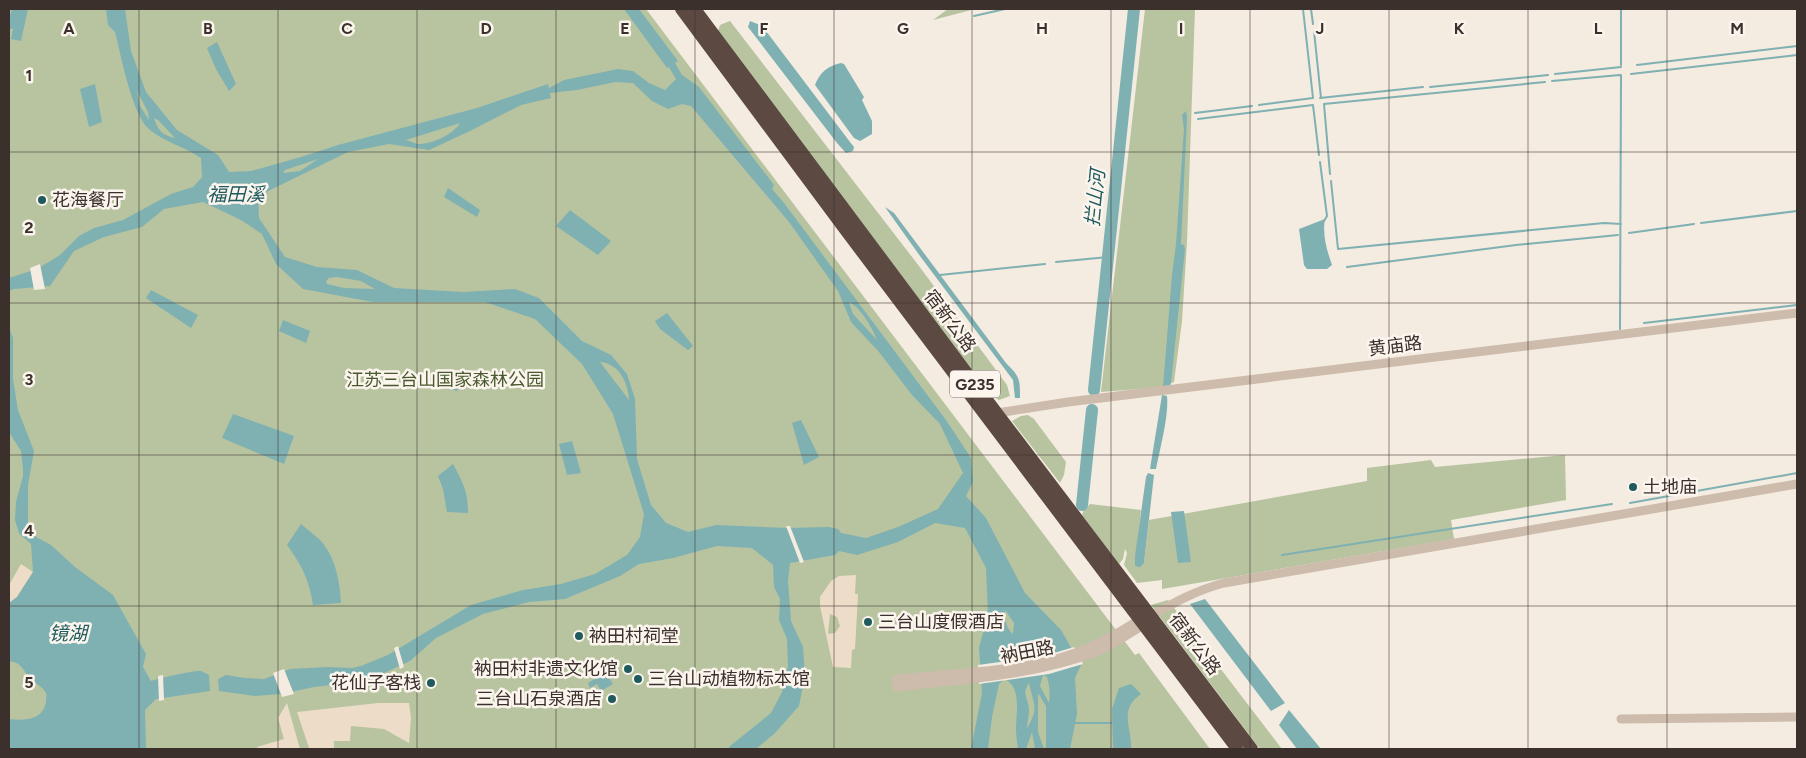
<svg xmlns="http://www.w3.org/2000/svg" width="1806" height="758" font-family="Figtree,'Noto Sans SC',sans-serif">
  <rect width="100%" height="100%" fill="#f4ebe1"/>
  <path fill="#b8c4a0" d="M 9,9 L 646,9 L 1135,655 L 1139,653 L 1210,749 L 9,749 Z
    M 948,9 L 975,9 L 933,20 Z
    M 1145,9 L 1195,9 L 1187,242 L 1182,321 L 1174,382 L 1163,387 L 1101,392 Z
    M 730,21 L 919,266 L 1007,385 L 1010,396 L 999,400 L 992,396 L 722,38 L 718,31 L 720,25 Z
    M 1028,415 L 1034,419 L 1066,462 L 1064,475 L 1060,483 L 1012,421 L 1021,416 Z
    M 1565,455 L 1566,500 L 1451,520 L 1454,539 L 1162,589 L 1162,580 L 1137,583 L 1124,565 L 1127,553 L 1125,549 L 1123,559 L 1119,564 L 1082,515 L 1084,510 L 1090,504 L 1141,510 L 1135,566 L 1144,563 L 1149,520 L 1367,481 L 1367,468 L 1431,460 L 1435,467 Z
    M 1168,600 L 1282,749 L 1260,749 L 1151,605 Z"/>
  <path fill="#ecdcc8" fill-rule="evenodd" d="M 21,564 L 33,572 L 17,597 L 9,603 L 9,585 Z
    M 856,575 L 855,594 L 858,594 L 857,614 L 855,649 L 852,650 L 851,668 L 833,667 L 820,606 L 820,597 L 831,581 L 839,576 ZM 830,614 L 837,617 L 840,626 L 835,633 L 828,634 Z
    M 287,703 L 300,749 L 257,749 L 257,747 L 284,739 L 278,718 Z
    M 378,703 L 409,703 L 411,718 L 409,743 L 384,729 L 351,726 L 350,741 L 334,741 L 334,749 L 309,748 L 297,712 Z"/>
  <path fill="#7fb0b2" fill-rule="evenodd" d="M 12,9 L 28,9 L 21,41 L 11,39 L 13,29 L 9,29 L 9,18 Z
    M 106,9 L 125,9 L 131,51 L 146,92 L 177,130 L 218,155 L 229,172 L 251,171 L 301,157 L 338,145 L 477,108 L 548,84 L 549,88 L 564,80 L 618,69 L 633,71 L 649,83 L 665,90 L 676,79 L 669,67 L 667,68 L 624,9 L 639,9 L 678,61 L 675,63 L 682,75 L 699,87 L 774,185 L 772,189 L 784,203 L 946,420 L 971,458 L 973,482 L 966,496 L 986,518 L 1025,593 L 1061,630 L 1081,665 L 1075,678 L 1077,714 L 1070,749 L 1046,749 L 1046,706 L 1038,693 L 1038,732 L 1044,749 L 1035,749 L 1032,732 L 1026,749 L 1018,749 C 1017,742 1016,735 1016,729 C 1016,713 1022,688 1005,679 L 999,684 L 992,717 L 988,749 L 971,749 L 982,693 L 979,648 L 988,614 L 986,568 L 965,528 L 935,523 L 898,542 L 857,555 L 839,551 L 835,555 L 790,563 L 788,581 L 791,621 L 803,647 L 805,676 L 799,706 L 775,733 L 756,749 L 728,749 L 730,746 L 771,713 L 782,692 L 788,666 L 787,639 L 779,620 L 780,599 L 774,587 L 773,565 L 752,548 L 717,546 L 673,558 L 639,564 L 620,576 L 565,599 L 529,602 L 483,614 L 436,638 L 410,661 L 367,681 L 314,687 L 281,694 L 255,696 L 219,691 L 218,679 L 226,675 L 245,678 L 264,679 L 290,669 L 327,667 L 352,668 L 361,666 L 388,655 L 471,605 L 523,590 L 561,584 L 595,574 L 627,555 L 640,537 L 644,514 L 613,414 L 582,364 L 535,319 L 485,302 L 373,302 L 303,289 L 276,264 L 262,234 L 241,220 L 203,202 L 164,209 L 142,227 L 104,237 L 74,251 L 50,286 L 14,289 L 9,291 L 9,278 L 37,269 L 60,255 L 79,236 L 94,228 L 123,220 L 171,194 L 193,187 L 202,177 L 201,158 C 185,147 165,142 150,130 C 132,116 121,55 115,32 L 108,25 ZM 615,82 L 633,83 L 652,101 L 668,109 L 682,104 L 691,106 L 789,222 L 838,291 L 851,322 L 879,352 L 912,395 L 940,424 L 963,473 L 938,509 L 898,527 L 866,538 L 841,533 L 838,529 L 829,527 L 788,528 L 716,525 L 688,532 L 666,523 L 651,505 L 637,459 L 635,399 L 627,374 L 611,355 L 582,341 L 539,298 L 515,289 L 463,292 L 394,288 L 357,270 L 317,267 L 285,257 L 259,218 L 258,196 L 348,152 L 389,144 L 429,150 L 470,131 L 521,105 L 551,98 L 550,93 L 577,90 ZM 137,91 L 148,112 L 149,120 L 140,106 ZM 712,116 C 725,122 732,132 731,147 L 715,129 ZM 154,118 L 158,120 L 175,138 C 163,136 157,129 154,118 ZM 460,123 C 454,134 431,145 417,144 C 414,143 409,141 406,140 ZM 318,159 L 300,171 L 283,173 L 285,170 ZM 337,277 L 361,281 L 375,289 L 344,288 L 327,284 L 326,281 L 329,278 ZM 849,302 C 860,307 872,327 877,340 L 853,314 ZM 600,362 C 620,364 628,383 629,400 ZM 1005,610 L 1014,623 L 1013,634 C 1006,628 1004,619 1005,610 ZM 1043,675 L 1047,677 C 1050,687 1050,694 1049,703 L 1040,686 ZM 1029,683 C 1033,704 1040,707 1027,728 C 1027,722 1029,717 1029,711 C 1029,698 1021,695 1029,683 Z
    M 750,21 L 760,25 L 766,31 L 850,142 L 854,147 L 853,151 L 846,153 L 837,143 L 748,27 Z
    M 217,42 L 236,84 L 229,91 L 216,69 L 207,48 Z
    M 841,63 L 844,64 L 864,97 L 862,100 L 872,121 L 872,134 L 860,141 L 854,138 L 815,85 C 820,72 828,66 841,63 Z
    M 95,84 L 102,122 L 89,127 L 80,89 Z
    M 1186,111 L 1187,118 L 1181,244 L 1184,245 L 1185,249 L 1171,383 L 1170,386 L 1163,387 L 1172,275 L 1176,244 L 1184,129 L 1182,115 Z
    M 448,188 L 480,210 L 477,217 L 444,197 Z
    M 885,207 L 894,213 L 1006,363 C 1020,377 1020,379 1020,398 L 1015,398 L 1013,380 L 920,256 Z
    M 570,210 L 611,241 L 598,255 L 556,226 Z
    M 1325,219 C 1322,234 1327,251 1332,265 L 1327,269 L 1307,269 L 1304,265 L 1299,229 Z
    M 151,290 L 198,315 L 191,328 L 146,298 Z
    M 667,313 L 693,346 L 688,350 L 660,329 L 655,321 Z
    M 283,320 L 310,331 L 306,343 L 279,331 Z
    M 9,327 L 13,338 L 13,379 L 18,410 L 34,451 L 28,485 L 28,524 L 36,537 L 51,545 L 75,567 L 113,595 L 146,654 L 143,667 L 151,681 C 160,678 194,670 201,671 C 204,672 206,674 209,675 L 210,691 L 156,699 L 145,710 L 146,749 L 9,749 L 9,719 C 24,721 44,720 46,701 C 46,698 47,696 46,693 C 43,687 36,684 32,680 C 22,671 24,663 9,661 L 9,603 L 17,597 L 33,572 L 31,544 L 19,533 L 15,520 L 16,502 L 23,476 L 23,469 L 21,451 L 9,432 Z
    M 447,373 L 461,376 L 457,391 L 434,386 L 434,378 L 443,380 Z
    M 1162,395 L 1167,396 C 1169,415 1160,449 1156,469 L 1150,469 Z
    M 233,414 L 294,436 L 284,464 L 222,438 Z
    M 801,420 L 819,457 L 804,465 L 792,423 Z
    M 572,441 L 581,473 L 567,475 L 559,444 Z
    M 453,464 C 463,483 468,491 468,513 L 447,512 L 443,489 L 438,476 Z
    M 1148,473 L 1154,475 L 1144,563 L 1140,567 L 1135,566 L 1135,556 L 1146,477 Z
    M 1184,511 L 1191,562 L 1178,563 L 1171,512 Z
    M 301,524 C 307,529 313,534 319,539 C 335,555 340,581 341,603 L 313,605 C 309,579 302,566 287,545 Z
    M 1205,599 L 1285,703 L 1271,711 L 1190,604 Z
    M 607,665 L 614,668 L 617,673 L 609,678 L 613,684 L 601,691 L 597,684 L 590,688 L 588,683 L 600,676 L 598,671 Z
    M 1131,684 L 1141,694 C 1118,710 1132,727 1131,749 L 1113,749 L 1112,709 L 1119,688 Z
    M 1289,710 L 1321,749 L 1297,749 L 1279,725 Z"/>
  <path fill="#f4ebe1" d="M 40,264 L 45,289 L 34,290 L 30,268 Z
    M 786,526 L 790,526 L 804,562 L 800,563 Z
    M 398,646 L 404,667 L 400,669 L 394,648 Z
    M 1074,647 L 1083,664 L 1049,674 L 979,684 L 978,665 L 1044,656 Z
    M 284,669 L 294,694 L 282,697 L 273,673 Z
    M 163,675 L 164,700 L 159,701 L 158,676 Z"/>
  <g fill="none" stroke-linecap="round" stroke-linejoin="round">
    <path stroke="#7fb0b2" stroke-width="2" d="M 1311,9 L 1313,24
      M 1621,9 L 1621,65
      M 974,16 L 1005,9
      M 1314,31 L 1321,98
      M 1637,65 L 1797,46
      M 1555,74 L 1621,67
      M 1631,74 L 1797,55
      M 1552,81 L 1620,75
      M 1430,87 L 1548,75
      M 1320,98 L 1423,87
      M 1259,105 L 1313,98 L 1303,9
      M 1195,113 L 1252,106
      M 1198,119 L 1313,105 L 1319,155
      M 1320,162 L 1327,216 L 1324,221
      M 1330,174 L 1324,104 L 1545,82
      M 1331,181 L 1338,249 L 1604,223 L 1621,224
      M 1701,223 L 1797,211
      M 1629,233 L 1694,224
      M 1056,262 L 1108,257
      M 1347,267 L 1516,245 L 1618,235
      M 940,275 L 1045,264
      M 1644,323 L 1797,305
      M 1620,329 L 1621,75
      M 1630,503 L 1797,473
      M 1282,555 L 1612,504
      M 1075,723 L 1113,723"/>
    <path stroke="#7fb0b2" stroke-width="12" d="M 702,103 L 742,155
      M 1094,390 L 1134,9
      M 1082,505 L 1092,410"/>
    <path stroke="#cdbbac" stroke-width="9" d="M 997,413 L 1068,402 L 1797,313
      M 1151,616 C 1175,602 1197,590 1224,583 L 1797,484
      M 1143,617 C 1117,635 1087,651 1056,659 C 1005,672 949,674 896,679 L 897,687 C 962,679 1031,676 1093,653 C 1112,646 1129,633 1147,623
      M 1621,719 L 1797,717"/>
    <path stroke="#5c4a42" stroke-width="12" d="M 681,9 L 846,231 L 1237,749
      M 695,9 L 997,413 L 1252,749"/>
  </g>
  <path fill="none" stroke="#3b302b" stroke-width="1" stroke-opacity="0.55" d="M 139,9 L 139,749M 278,9 L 278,749M 417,9 L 417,749M 556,9 L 556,749M 695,9 L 695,749M 834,9 L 834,749M 972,9 L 972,749M 1111,9 L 1111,749M 1250,9 L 1250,749M 1389,9 L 1389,749M 1528,9 L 1528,749M 1667,9 L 1667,749M 9,152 L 1797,152M 9,303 L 1797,303M 9,455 L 1797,455M 9,606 L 1797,606"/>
  <g fill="#1f5a5e" stroke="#fbf5ee" stroke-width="2">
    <circle cx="42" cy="200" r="5"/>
    <circle cx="1633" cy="487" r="5"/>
    <circle cx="868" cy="622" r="5"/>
    <circle cx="579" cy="636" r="5"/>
    <circle cx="628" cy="669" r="5"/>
    <circle cx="638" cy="679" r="5"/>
    <circle cx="431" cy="683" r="5"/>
    <circle cx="612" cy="699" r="5"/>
  </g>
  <g text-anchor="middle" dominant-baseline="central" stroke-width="5" stroke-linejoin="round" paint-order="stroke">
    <rect fill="#fbf5ee" stroke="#756b66" stroke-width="1" x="950" y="370.5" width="50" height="27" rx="4"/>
    <g font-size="16" font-weight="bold" fill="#3b302b">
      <text x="975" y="384">G235</text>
    </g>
    <g font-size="18" fill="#3b302b" stroke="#fbf5ee" text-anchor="start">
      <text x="52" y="200">花海餐厅</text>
      <text x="1643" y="487">土地庙</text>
      <text x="878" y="622">三台山度假酒店</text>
      <text x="589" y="636">衲田村祠堂</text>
      <text x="618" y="669" text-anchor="end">衲田村非遗文化馆</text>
      <text x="648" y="679">三台山动植物标本馆</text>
      <text x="421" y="683" text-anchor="end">花仙子客栈</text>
      <text x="602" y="699" text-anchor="end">三台山石泉酒店</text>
    </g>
    <g font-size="18" fill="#3b302b" stroke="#fbf5ee">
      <text transform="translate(950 321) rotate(53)">宿新公路</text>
      <text transform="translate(1395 346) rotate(-7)">黄庙路</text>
      <text transform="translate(1195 644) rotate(53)">宿新公路</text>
      <text transform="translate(1027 652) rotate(-11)">衲田路</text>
    </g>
    <g font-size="18" fill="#4a5a2e" stroke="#fbf5ee">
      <text x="445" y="380">江苏三台山国家森林公园</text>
    </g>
    <g font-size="19" font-style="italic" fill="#1f5a5e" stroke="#fbf5ee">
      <text x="236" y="194">福田溪</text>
      <text transform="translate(1095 198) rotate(-84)">拦山河</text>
      <text x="68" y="633">镜湖</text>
    </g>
  </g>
  <g font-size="16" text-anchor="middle" font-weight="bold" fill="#3b302b" stroke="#fbf5ee" stroke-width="5" stroke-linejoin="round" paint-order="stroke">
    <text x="69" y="34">A</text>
    <text x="208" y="34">B</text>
    <text x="347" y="34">C</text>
    <text x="486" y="34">D</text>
    <text x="625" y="34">E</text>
    <text x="764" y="34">F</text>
    <text x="903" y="34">G</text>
    <text x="1042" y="34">H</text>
    <text x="1181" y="34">I</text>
    <text x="1320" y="34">J</text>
    <text x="1459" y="34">K</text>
    <text x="1598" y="34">L</text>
    <text x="1737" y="34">M</text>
    <text x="29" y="81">1</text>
    <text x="29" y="233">2</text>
    <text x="29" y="385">3</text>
    <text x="29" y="536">4</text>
    <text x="29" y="688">5</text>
  </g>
  <rect width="1806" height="758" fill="none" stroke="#3b302b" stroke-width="20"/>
</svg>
